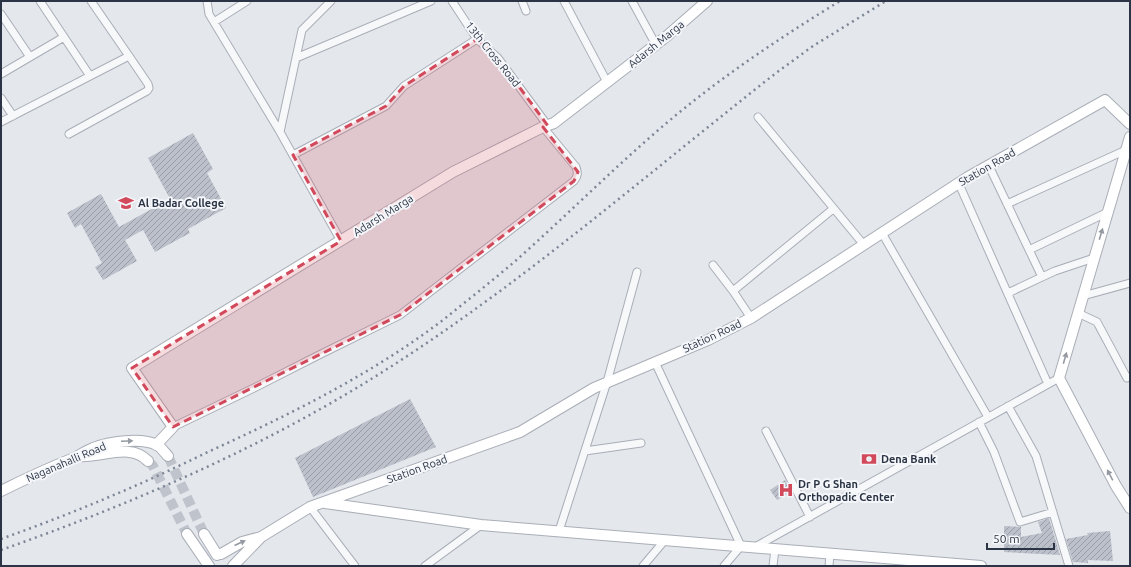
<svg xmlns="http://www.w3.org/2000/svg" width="1131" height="567" font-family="Ubuntu,sans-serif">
  <defs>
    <pattern id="building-hatch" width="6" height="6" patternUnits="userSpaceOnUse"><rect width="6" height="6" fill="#bbc0ca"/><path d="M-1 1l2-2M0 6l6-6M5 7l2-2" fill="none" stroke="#989da6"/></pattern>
  </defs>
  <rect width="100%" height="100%" fill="#e4e7ec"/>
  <path fill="url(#building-hatch)" d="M 193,133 L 213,169 L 207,173 L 226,208 L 188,229 L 190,233 L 155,252 L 143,230 L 125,240 L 137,261 L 103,280 L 95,267 L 102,263 L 81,224 L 75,228 L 67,213 L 101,194 L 119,227 L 170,199 L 148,158 Z
    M 410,399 L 436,447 L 313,497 L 295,458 Z
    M 785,480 L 791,491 L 777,500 L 770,490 Z
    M 1049,518 L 1060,555 L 1004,552 L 1004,526 L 1021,527 L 1021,537 L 1042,533 L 1038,522 Z
    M 1110,531 L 1113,561 L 1088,560 L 1088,563 L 1073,562 L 1066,539 L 1088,535 L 1087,533 Z"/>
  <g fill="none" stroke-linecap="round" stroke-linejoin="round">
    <path stroke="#bfc3cb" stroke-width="10" stroke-dasharray="10 5" stroke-linecap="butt" d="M 168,456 L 204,534
      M 148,461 L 153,466 L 187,534"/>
    <g stroke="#a9aeb7" stroke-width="9">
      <path id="street" d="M 40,1 L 90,76
        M 207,1 L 209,14 L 280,132
        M 331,1 L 302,30 L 280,132 L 341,241
        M 452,1 L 477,39 L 498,58 L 548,126
        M 522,1 L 526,11
        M 564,1 L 607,82
        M 632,1 L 656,45
        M 1,14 L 30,57
        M 214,22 L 247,1
        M 296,58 L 431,1
        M 1,74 L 64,37
        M 1,98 L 13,116
        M 758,117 L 864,245
        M 1,122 L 129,56 L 91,1
        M 69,134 L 147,91 L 149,88 L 148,84 L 129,56
        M 293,155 L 386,106 L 404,86 L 477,39
        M 989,166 L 1042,277 L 1055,271 L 1094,258
        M 959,184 L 1048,384
        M 1007,204 L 1126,150
        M 882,233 L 988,417
        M 1029,250 L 1108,212
        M 713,265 L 733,291
        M 1008,293 L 1042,277
        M 1083,296 L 1130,283
        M 1078,313 L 1097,322 L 1127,378 L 1130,377
        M 751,318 L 733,291 L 833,209
        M 655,362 L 741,546 L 724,566
        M 1008,406 L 1036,456 L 1069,566
        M 979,422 L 994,452 L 1020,522 L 1053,512
        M 173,427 L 256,387 L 319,355 L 400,315 L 574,181 C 578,176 578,173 576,167 L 543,127
        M 766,431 L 810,517
        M 585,451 L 641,443
        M 310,507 L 355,566
        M 559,531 L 607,382 L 637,272
        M 755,547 L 1059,378
        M 425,566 L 481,525
        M 643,566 L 665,540
        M 773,566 L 775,549
        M 829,566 L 830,554"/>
    </g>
    <g stroke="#a9aeb7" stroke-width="12">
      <path id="secondary" d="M 1130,137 L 1059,378 L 1116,486 L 1130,508
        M 156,445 L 173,427 L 132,368 L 453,172 L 543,127 L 554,123 L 667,36 L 707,1
        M 79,456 C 102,458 130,442 148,461
        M 1,491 C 25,479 49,468 74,458 C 80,455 86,451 93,448 C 109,442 141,437 157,445 C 161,447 164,452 168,456
        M 325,503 L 481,525 L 981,566
        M 187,534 L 209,566
        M 204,534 L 217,555
        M 221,554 L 242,542 L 261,537
        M 233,566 L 261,537 L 310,507 L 520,432 L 594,388 L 708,340 L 751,318 L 968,177 L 1105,100 L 1130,124"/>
    </g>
    <use href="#street" stroke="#f7f8fa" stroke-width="7"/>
    <use href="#secondary" stroke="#fff" stroke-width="10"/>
    <path stroke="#7d8696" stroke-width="2.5" stroke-dasharray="2 4" stroke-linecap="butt" d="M 1,539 C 37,526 74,512 109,497 C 143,483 177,467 210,451 C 291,414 372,374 443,320 C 469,299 496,278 521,256 C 569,213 614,168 663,126 C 718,79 778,39 840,1
      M 1,550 C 132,504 266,446 384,371 C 523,283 647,174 776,73 L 813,46 L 886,1"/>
  </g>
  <defs><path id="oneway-solid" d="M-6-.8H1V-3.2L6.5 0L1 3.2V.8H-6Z"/></defs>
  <g fill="#959aa2">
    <use href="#oneway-solid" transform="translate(1101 234) rotate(-73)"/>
    <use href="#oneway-solid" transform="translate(1065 358) rotate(-74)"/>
    <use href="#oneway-solid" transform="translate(127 441) rotate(-3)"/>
    <use href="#oneway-solid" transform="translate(1110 475) rotate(-118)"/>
    <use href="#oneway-solid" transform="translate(240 543) rotate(-24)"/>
  </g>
  <path fill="#d1495b" fill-opacity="0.2" stroke="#d1495b" stroke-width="3" stroke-dasharray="8 5" stroke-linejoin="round" d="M 477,39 L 498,58 L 548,126 L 543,127 L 578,172 L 574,181 L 400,315 L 173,427 L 132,368 L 341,241 L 293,155 L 386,106 L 404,86 Z"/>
  <defs>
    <g id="university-bare" transform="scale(1.2)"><path d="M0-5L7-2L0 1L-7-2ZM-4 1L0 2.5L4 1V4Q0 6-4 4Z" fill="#d1495b" stroke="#f4f6f9" stroke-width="2.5" paint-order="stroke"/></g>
    <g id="bank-bare" transform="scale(1.2)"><path d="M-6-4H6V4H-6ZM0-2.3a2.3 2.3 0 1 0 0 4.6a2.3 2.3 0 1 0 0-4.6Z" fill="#d1495b" stroke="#f4f6f9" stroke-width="2.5" paint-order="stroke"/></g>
    <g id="hospital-bare" transform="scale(1.2)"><path d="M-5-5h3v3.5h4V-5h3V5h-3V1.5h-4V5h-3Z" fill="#d1495b" stroke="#f4f6f9" stroke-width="2.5" paint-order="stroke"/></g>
  </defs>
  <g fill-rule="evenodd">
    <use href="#university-bare" x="126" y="203"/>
    <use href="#bank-bare" x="869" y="459"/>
    <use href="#hospital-bare" x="786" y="490"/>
  </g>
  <g text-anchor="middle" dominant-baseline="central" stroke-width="4" stroke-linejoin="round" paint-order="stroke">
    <g font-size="11" fill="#2b3445" stroke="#f4f6f9">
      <text transform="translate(656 44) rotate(-39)">Adarsh Marga</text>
      <text transform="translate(493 54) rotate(51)">13th Cross Road</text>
      <text transform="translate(987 167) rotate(-30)">Station Road</text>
      <text transform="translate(383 215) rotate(-32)">Adarsh Marga</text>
      <text transform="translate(712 336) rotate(-25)">Station Road</text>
      <text transform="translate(66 462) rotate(-23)">Naganahalli Road</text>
      <text transform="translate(417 469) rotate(-20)">Station Road</text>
    </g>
    <g font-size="11" font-weight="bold" fill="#2b3445" stroke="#f4f6f9" text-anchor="start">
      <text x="138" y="203">Al Badar College</text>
      <text x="881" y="459">Dena Bank</text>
      <text x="798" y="484">Dr P G Shan<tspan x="798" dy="13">Orthopadic Center</tspan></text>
    </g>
  </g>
  <rect width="1131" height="567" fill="none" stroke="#2b3445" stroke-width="4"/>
  <path d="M987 543v6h67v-6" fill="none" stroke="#2b3445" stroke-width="2"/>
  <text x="993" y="543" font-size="12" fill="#2b3445" stroke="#f4f6f9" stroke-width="3" paint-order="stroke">50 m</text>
</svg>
